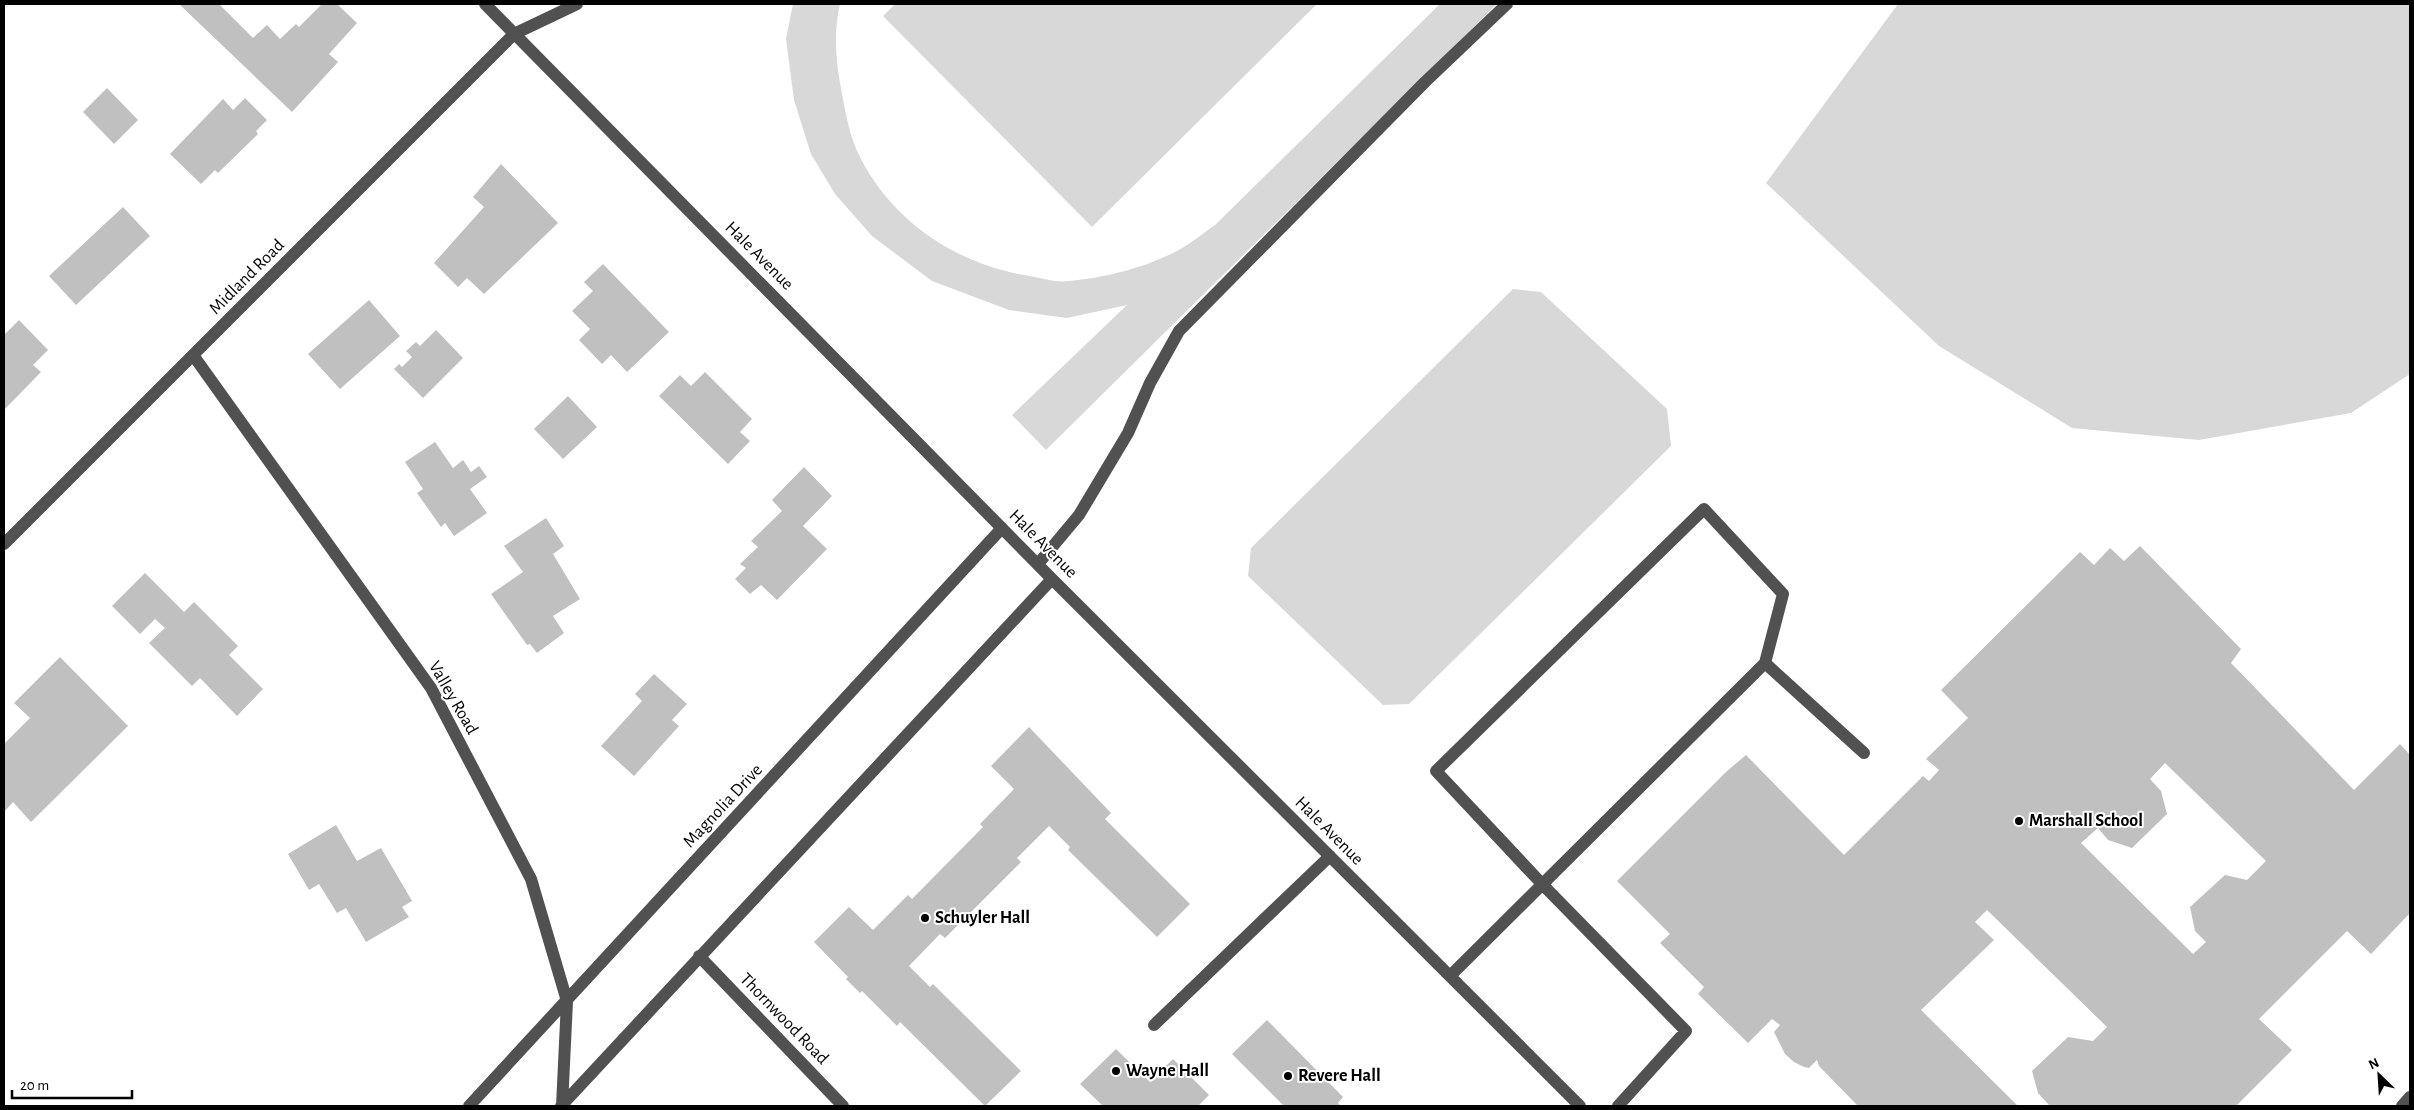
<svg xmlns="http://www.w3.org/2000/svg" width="2414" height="1110" font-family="'Alegreya Sans',sans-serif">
  <rect width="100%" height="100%" fill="#fff"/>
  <path fill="#d8d8d8" d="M 793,4 L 840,4 C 833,33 836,64 842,94 C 846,115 850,139 861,159 C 893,221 955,263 1024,275 C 1038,277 1055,283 1069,281 C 1103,278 1140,269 1171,254 C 1186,247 1201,235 1215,225 L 1440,4 L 1497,4 L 1046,450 L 1012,415 L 1127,305 L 1067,318 L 1009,310 L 932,281 L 872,236 L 835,194 L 811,154 L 794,100 L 786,39 Z
    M 895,4 L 1317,4 L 1092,227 L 883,16 Z
    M 1898,4 L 2410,4 L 2410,374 L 2351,413 L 2199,440 L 2072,428 L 1939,346 L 1766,183 Z
    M 1513,289 L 1541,292 L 1667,409 L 1671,446 L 1409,704 L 1383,705 L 1248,576 L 1251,548 Z"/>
  <path fill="#c0c0c0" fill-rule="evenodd" d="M 179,4 L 219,4 L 253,38 L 267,25 L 280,39 L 296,24 L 299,27 L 322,4 L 337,4 L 357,23 L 329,54 L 338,62 L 292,112 Z
    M 107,88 L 138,120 L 114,144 L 83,112 Z
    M 245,98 L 267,120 L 256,131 L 258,134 L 218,173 L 215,170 L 201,184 L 170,154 L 223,99 L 233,110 Z
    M 501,164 L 558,223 L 484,294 L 467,278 L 458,287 L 434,263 L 484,207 L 473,197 Z
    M 123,207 L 150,236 L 76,305 L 49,276 Z
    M 603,264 L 669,332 L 627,372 L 611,355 L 602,364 L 579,340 L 590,329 L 572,311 L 593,291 L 584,282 Z
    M 369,300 L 400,336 L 340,389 L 308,354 Z
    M 19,320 L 48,350 L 33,365 L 41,372 L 4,410 L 4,335 Z
    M 436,330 L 463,358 L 423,398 L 394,369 L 399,364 L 402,367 L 412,357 L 406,351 L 416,342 L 420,346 Z
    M 705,372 L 752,419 L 740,432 L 750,441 L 728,464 L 659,396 L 680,375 L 691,386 Z
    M 568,396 L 597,427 L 563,459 L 534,429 Z
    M 435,442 L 453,468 L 463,460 L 471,472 L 479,466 L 487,477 L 470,489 L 487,513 L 454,536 L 445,523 L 441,527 L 417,493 L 423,489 L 405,462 Z
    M 804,467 L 832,496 L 803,526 L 827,549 L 777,600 L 761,585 L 750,594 L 735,579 L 746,568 L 740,564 L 758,547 L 751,541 L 782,511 L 772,500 Z
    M 546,518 L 564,546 L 553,554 L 580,599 L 553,616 L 564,633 L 537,653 L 530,644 L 527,645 L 491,594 L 523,572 L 504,546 Z
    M 2140,546 L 2241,649 L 2231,663 L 2354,790 L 2400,744 L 2410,755 L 2410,913 L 2371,954 L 2347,931 L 2259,1019 L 2292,1050 L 2236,1106 L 2047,1106 L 2049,1105 L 2038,1093 L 2032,1071 L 2068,1037 L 2093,1041 L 2107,1027 L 1987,910 L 1975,922 L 1994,940 L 1921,1010 L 2018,1106 L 1858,1106 L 1819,1066 L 1817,1060 L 1809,1068 L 1804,1067 L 1794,1062 L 1785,1054 L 1774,1032 L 1780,1025 L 1772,1019 L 1748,1043 L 1698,994 L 1704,987 L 1660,943 L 1670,934 L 1617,881 L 1727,771 L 1746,755 L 1844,855 L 1923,776 L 1929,781 L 1939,770 L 1926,759 L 1968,718 L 1941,690 L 2080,552 L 2094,565 L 2110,548 L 2124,561 ZM 2165,763 L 2266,861 L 2247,880 L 2225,875 L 2190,907 L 2195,931 L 2206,942 L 2193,954 L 2081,843 L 2098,828 L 2108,840 L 2132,848 L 2167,814 L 2161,791 L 2150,779 Z
    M 145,573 L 184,612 L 194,602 L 238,646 L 229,655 L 263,689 L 237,716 L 200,678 L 192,686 L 149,643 L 165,628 L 155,619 L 140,634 L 112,606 Z
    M 60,657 L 128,726 L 31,822 L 13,802 L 4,812 L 4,744 L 30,718 L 14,703 Z
    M 654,674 L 687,704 L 672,720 L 679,726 L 634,776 L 601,746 L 642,701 L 635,694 Z
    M 1029,727 L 1111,813 L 1105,819 L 1190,904 L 1157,937 L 1068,850 L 1070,847 L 1049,826 L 1017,858 L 1021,862 L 945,938 L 940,934 L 909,966 L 930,987 L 933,984 L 1021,1071 L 985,1106 L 900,1022 L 897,1026 L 862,991 L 860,993 L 846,979 L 848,977 L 814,942 L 849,907 L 873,930 L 908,895 L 912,899 L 983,827 L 980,824 L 1014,789 L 991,766 Z
    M 336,825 L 357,861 L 381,848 L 412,901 L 402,907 L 409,917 L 366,942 L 346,908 L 337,913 L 319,884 L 309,890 L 288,854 Z
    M 1267,1020 L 1343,1097 L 1338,1103 L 1341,1106 L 1284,1106 L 1232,1054 Z
    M 1116,1049 L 1150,1082 L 1173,1059 L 1209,1095 L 1198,1106 L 1103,1106 L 1080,1084 Z"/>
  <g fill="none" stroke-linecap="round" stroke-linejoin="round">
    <path stroke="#515151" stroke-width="12" d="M 485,4 L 1052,579 L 1580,1106
      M 193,355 L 431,688 L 531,879 L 567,1001 L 562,1106
      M 4,544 L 514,34 L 577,4
      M 1038,564 L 1079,515 L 1128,433 L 1150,383 L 1179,331 L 1425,82 L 1507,4
      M 1765,663 L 1864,753
      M 699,956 L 843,1106
      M 1450,976 L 1765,663 L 1783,594 L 1704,509 L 1436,771 L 1543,885 L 1686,1031 L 1618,1106
      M 1154,1025 L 1330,856
      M 469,1106 L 1002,528
      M 561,1106 L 1052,579
      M 2402,1106 L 2410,1097"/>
  </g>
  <g fill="#000" stroke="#fff" stroke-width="2">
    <circle cx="2019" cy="821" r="5"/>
    <circle cx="925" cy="918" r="5"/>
    <circle cx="1116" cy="1071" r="5"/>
    <circle cx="1288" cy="1076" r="5"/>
  </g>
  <g text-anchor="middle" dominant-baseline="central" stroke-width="4" stroke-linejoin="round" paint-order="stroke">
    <g font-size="18" fill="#000" stroke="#fff">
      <text transform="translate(759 256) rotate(45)">Hale Avenue</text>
      <text transform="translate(247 277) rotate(-45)">Midland Road</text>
      <text transform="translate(1043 544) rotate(45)">Hale Avenue</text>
      <text transform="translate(453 698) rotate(60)">Valley Road</text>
      <text transform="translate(723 806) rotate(-47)">Magnolia Drive</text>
      <text transform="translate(1329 831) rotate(45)">Hale Avenue</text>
      <text transform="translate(784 1019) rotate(46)">Thornwood Road</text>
    </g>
    <g font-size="18" font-weight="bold" fill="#000" stroke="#fff" text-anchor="start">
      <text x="2029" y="821">Marshall School</text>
      <text x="935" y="918">Schuyler Hall</text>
      <text x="1126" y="1071">Wayne Hall</text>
      <text x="1298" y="1076">Revere Hall</text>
    </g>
  </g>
  <rect width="2414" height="1110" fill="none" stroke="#000000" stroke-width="10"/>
  <g transform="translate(2379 1075) rotate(335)" stroke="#ffffff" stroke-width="4" paint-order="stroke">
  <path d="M0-4L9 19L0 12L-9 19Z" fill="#000000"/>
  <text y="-8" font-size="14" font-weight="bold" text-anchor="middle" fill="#000000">N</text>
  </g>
  <path d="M12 1090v8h120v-8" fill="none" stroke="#000000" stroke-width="2.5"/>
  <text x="20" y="1090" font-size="15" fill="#000000" stroke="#ffffff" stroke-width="4" paint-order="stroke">20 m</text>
</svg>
